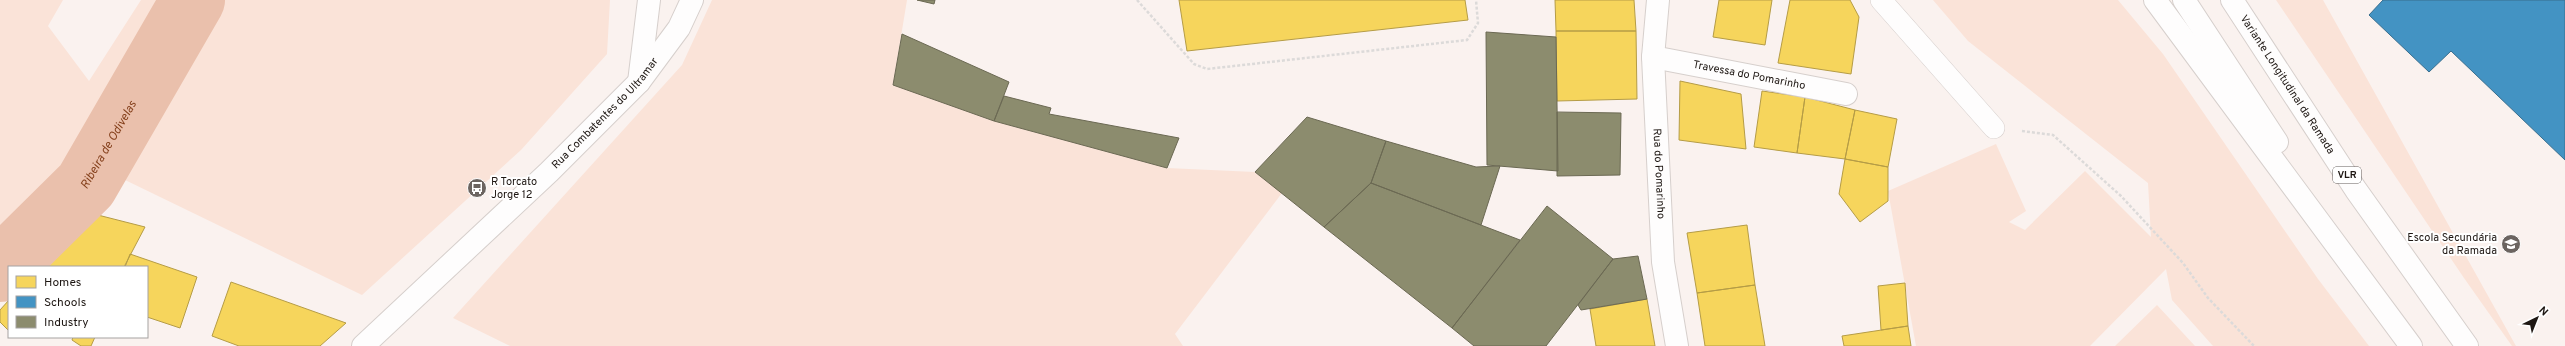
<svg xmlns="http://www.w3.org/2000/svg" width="2565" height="346" font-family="Overpass,sans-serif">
  <rect width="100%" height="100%" fill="#faf2ef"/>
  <path fill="#fae3d8" d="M 0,0 L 63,0 L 48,26 L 89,81 L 141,0 L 610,0 L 607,54 L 521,150 L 362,295 L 123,179 L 30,267 L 9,267 L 9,287 L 0,295 Z
    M 712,0 L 907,0 L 893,85 L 994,121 L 1167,168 L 1255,172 L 1282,193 L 1175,334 L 1183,346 L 510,346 L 453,318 L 682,65 Z
    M 1933,0 L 2118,0 L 2163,54 L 2318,279 L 2369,346 L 2213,346 L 2172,300 L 2166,269 L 2090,346 L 1916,346 L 1888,191 L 1996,144 L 2026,211 L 2009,222 L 2025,230 L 2085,171 L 2151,237 L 2148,183 L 1968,41 Z
    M 2276,0 L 2323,0 L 2516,346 L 2512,346 L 2464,278 Z
    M 2157,305 L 2195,346 L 2115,346 Z"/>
  <path fill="#f6d55c" stroke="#b59c46" d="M 1179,0 L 1465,0 L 1468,20 L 1187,51 Z
    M 1555,0 L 1634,0 L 1636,31 L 1556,31 Z
    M 1719,0 L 1772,0 L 1765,45 L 1713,37 Z
    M 1790,0 L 1850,0 L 1859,17 L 1851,74 L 1778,63 Z
    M 1556,31 L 1636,31 L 1637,99 L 1557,101 Z
    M 1680,81 L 1741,94 L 1746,149 L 1679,140 Z
    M 1762,91 L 1805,97 L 1797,153 L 1754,147 Z
    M 1805,97 L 1855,110 L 1845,159 L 1797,153 Z
    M 1855,110 L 1897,119 L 1888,167 L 1845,159 Z
    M 1845,159 L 1888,167 L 1888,201 L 1860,222 L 1839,194 Z
    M 90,213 L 145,227 L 124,267 L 40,267 Z
    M 1747,225 L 1755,285 L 1697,293 L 1687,233 Z
    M 130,254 L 197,277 L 180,328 L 147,317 L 147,267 L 125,267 Z
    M 231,282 L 346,323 L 320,346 L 239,346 L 212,336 Z
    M 1905,283 L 1908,326 L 1881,330 L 1878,286 Z
    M 1755,285 L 1765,346 L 1705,346 L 1697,293 Z
    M 1647,299 L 1655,346 L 1596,346 L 1590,309 Z
    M 9,300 L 9,331 L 0,322 L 0,310 Z
    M 1908,326 L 1911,346 L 1844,346 L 1842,336 Z
    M 73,337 L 95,337 L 91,346 L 81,346 L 72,340 Z"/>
  <path fill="#4393c3" stroke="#386e8e" d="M 2383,0 L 2565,0 L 2565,160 L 2451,51 L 2429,72 L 2369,15 Z"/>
  <path fill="#8c8c6e" stroke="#6b6953" d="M 917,0 L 935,0 L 934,4 Z
    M 1486,32 L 1556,37 L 1558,171 L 1487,165 Z
    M 902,34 L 1009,82 L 994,121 L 893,85 Z
    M 1004,96 L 1051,108 L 1049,114 L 1179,138 L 1167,168 L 994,121 Z
    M 1557,112 L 1621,113 L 1620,175 L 1557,176 Z
    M 1307,117 L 1386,141 L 1371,183 L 1324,227 L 1255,172 Z
    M 1386,141 L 1476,167 L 1500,166 L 1481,225 L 1371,183 Z
    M 1371,183 L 1520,240 L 1452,328 L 1324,227 Z
    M 1547,206 L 1613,259 L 1546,346 L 1474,346 L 1452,328 Z
    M 1638,256 L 1647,299 L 1581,310 L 1578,305 L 1613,259 Z"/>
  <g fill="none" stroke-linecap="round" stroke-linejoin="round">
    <path stroke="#eac0ac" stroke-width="64" id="s1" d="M 0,270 L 86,185 L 193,0"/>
    <g stroke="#d6cfcc" stroke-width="22">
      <path id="service" d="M 1881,0 L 1994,128"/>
    </g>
    <g stroke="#d6cfcc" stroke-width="24">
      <g id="minor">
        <path id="s2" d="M 1658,0 L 1653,57 L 1663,262 L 1677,346"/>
        <path id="s3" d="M 1653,57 L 1846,94"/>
        <path d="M 639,82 L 649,0"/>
      </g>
    </g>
    <g stroke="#d6cfcc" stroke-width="24">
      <g id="secondary">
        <path id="s4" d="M 363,346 L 549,172 L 639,82 L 679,28 L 692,0"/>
      </g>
    </g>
    <g stroke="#d6cfcc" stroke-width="24">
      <g id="primary">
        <path d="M 2155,0 L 2411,346"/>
        <path d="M 2184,0 L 2277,142"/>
        <path id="s5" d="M 2232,0 L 2356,190 L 2467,346"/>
      </g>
    </g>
    <path stroke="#dcdad9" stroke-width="2.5" stroke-dasharray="3 2" stroke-linecap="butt" d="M 1137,0 L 1194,64 L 1207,69 L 1467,40 L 1478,23 L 1476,0
      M 2022,131 L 2053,135 L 2121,196 L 2183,263 L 2208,298 L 2254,346"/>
    <use href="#service" stroke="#fefdfd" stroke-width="21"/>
    <use href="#minor" stroke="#fefdfd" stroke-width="22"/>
    <use href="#secondary" stroke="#fefdfd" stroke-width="22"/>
    <use href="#primary" stroke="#fefdfd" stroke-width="22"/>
  </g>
  <defs>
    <g id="bus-disc" transform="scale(1)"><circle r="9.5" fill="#6b6460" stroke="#fff"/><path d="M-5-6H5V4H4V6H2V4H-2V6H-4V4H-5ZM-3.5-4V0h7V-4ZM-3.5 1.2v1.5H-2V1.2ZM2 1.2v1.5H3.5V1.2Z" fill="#fff"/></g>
    <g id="school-disc" transform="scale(1)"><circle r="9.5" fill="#6b6460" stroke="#fff"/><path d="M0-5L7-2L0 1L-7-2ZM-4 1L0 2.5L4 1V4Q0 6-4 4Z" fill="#fff"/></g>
  </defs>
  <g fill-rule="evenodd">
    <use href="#bus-disc" x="477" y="188"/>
    <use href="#school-disc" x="2511" y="244"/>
  </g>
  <g text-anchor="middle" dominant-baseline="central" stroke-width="4" stroke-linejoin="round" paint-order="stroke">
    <rect fill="#fff" stroke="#625d5a" stroke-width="1" x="2333" y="167" width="28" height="16" rx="3"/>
    <g font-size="10" font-weight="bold" fill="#1e1713">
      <text x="2347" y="175">VLR</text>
    </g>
    <g font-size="11" fill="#1e1713" stroke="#fff">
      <text stroke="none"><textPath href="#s3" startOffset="98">Travessa do Pomarinho</textPath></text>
      <text stroke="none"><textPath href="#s5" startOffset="101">Variante Longitudinal da Ramada</textPath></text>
      <text stroke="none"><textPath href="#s4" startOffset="336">Rua Combatentes do Ultramar</textPath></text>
      <text stroke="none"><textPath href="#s2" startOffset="174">Rua do Pomarinho</textPath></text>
    </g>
    <g font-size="11" fill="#1e1713" stroke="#fff" text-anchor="start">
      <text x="491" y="182">R Torcato<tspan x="491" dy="13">Jorge 12</tspan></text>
      <text x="2497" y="238" text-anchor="end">Escola Secundária<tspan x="2497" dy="13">da Ramada</tspan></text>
    </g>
    <g font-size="12" font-style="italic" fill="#843f1b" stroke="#fff">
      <text stroke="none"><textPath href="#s1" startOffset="167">Ribeira de Odivelas</textPath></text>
    </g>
  </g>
  <rect x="8" y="266" width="140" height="72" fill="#ffffff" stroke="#a5a2a1"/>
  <rect x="16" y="276" width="20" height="12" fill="#f6d55c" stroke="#a5a2a1"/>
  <text x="44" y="286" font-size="12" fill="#1e1713">Homes</text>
  <rect x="16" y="296" width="20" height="12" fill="#4393c3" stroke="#a5a2a1"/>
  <text x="44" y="306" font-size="12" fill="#1e1713">Schools</text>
  <rect x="16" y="316" width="20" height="12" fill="#8c8c6e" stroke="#a5a2a1"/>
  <text x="44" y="326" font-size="12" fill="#1e1713">Industry</text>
  <g transform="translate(2537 318) rotate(43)" stroke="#ffffff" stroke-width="3" paint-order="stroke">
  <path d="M0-3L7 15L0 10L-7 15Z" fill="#1e1713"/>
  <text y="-6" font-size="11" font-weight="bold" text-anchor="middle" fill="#1e1713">N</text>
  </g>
</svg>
